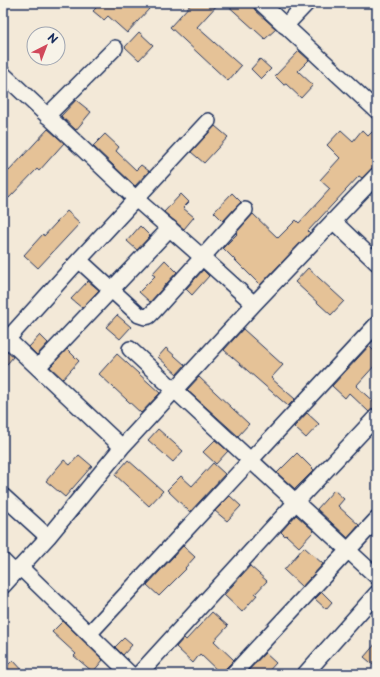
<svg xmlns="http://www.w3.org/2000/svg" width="380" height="677" font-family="'Playpen Sans',sans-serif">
  <rect width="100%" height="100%" fill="#f3e9d8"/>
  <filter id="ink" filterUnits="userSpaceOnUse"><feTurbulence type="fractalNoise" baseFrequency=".025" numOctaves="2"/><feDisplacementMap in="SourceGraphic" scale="8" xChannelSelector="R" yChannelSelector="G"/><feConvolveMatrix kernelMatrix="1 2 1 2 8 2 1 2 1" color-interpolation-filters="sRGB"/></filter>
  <g filter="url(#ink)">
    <path fill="#e5c297" stroke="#1b2f5e" d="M 90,3 L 143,3 L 149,9 L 127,33 L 108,16 L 104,20 L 93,11 L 96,8 Z
      M 192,3 L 219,3 L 197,27 L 241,66 L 228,81 L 170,27 Z
      M 225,3 L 252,3 L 255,10 L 276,29 L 265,39 Z
      M 139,32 L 153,45 L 139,60 L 125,47 Z
      M 299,51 L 309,60 L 298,71 L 313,85 L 301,98 L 286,84 L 284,85 L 275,76 Z
      M 260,59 L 271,69 L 261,79 L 251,69 Z
      M 76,100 L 91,112 L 76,130 L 61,116 Z
      M 215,126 L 228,137 L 204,163 L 191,152 Z
      M 377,127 L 377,164 L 362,178 L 359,176 L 308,231 L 310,233 L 260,285 L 223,248 L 237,234 L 236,233 L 253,214 L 278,238 L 296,220 L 299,223 L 330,189 L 320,180 L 340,158 L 327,145 L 341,130 L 353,141 L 362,130 L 368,136 Z
      M 48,129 L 64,143 L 39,171 L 37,169 L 9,198 L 3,192 L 3,175 L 8,170 L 9,171 Z
      M 105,134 L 119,147 L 116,151 L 136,170 L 141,165 L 149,171 L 135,186 L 93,146 Z
      M 232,193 L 241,202 L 223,221 L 214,212 Z
      M 181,194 L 189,202 L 183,208 L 194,217 L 184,229 L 164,212 Z
      M 67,211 L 80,223 L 38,268 L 24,255 L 43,234 L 44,236 Z
      M 140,226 L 150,236 L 137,250 L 127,241 Z
      M 165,260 L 177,272 L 150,302 L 139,292 L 155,276 L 152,274 Z
      M 308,268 L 344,301 L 331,315 L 295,282 Z
      M 203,270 L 209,276 L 192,295 L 186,289 Z
      M 88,281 L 99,290 L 82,308 L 71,299 Z
      M 117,315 L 131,327 L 120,339 L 106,327 Z
      M 243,329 L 283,365 L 271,378 L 295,399 L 288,406 L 224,350 Z
      M 40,335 L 48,343 L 37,355 L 29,347 Z
      M 369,346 L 377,354 L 377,363 L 356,386 L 377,405 L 377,407 L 374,408 L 369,412 L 349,393 L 345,398 L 332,386 Z
      M 166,348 L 185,365 L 177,374 L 158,357 Z
      M 67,349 L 79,361 L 63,379 L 50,367 Z
      M 7,352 L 13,357 L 3,369 L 3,353 Z
      M 117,354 L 160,393 L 141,413 L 99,374 Z
      M 199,377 L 249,424 L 238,436 L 187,390 Z
      M 307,413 L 319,424 L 306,438 L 294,427 Z
      M 158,429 L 183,451 L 173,462 L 148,440 Z
      M 215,440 L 228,451 L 216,464 L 203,452 Z
      M 297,453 L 314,470 L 295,489 L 277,473 Z
      M 79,455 L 92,466 L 65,497 L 46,481 L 64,460 L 70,465 Z
      M 128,460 L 163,491 L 149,506 L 115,475 Z
      M 213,463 L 225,474 L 190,512 L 167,490 L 181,476 L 192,486 Z
      M 334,490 L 344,499 L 338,506 L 359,525 L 348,538 L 317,509 Z
      M 230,496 L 241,506 L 227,521 L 215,511 Z
      M 296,515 L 314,531 L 299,547 L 286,535 L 285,536 L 281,532 Z
      M 183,546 L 195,557 L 185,568 L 186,569 L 159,596 L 147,585 Z
      M 304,547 L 323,564 L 302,587 L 284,570 Z
      M 250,566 L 267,581 L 255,594 L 257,595 L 242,612 L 224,595 Z
      M 322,592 L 332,602 L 326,609 L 315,599 Z
      M 212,612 L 228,626 L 214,641 L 234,660 L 226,668 L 224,674 L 221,674 L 200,654 L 193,663 L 176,647 L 184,638 L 186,640 Z
      M 63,621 L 103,660 L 93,672 L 74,656 L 76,654 L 52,632 Z
      M 124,638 L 132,645 L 123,655 L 115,647 Z
      M 377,642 L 377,668 L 364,657 Z
      M 265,653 L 276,663 L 266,674 L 245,674 Z
      M 13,660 L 26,674 L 3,674 L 3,670 Z"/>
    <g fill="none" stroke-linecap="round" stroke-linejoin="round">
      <g stroke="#1b2f5e" stroke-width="18">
        <path id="minor" d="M 261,3 L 377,111
          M 285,26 L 307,3
          M 3,74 L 136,199 L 202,257 L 254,304
          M 47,116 L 115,48
          M 333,221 L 377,263
          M 79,260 L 139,315 L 145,317 L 149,316 L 153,312 L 245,210
          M 3,335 L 122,447
          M 3,344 L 79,260 L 208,121
          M 130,349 L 377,577
          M 38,367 L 170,228
          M 3,496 L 48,537
          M 3,561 L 15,573
          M 20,567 L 130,674
          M 3,586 L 48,537 L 122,447 L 254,304 L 377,175
          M 89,634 L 377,324
          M 139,674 L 296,502 L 377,416
          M 233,674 L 377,519
          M 305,674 L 377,593"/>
      </g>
      <use href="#minor" stroke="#f7f3e8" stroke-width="15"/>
    </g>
  </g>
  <rect width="380" height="677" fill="none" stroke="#f7f3e8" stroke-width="16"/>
  <rect x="8" y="8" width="364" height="661" fill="none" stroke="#1b2f5e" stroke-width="1.5" filter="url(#ink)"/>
  <g transform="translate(46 46) rotate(42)"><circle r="19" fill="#f7f3e8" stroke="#9fa5b1"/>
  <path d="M0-3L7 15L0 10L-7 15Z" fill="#d1495b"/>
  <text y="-6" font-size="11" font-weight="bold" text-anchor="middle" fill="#1b2f5e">N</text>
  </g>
</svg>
